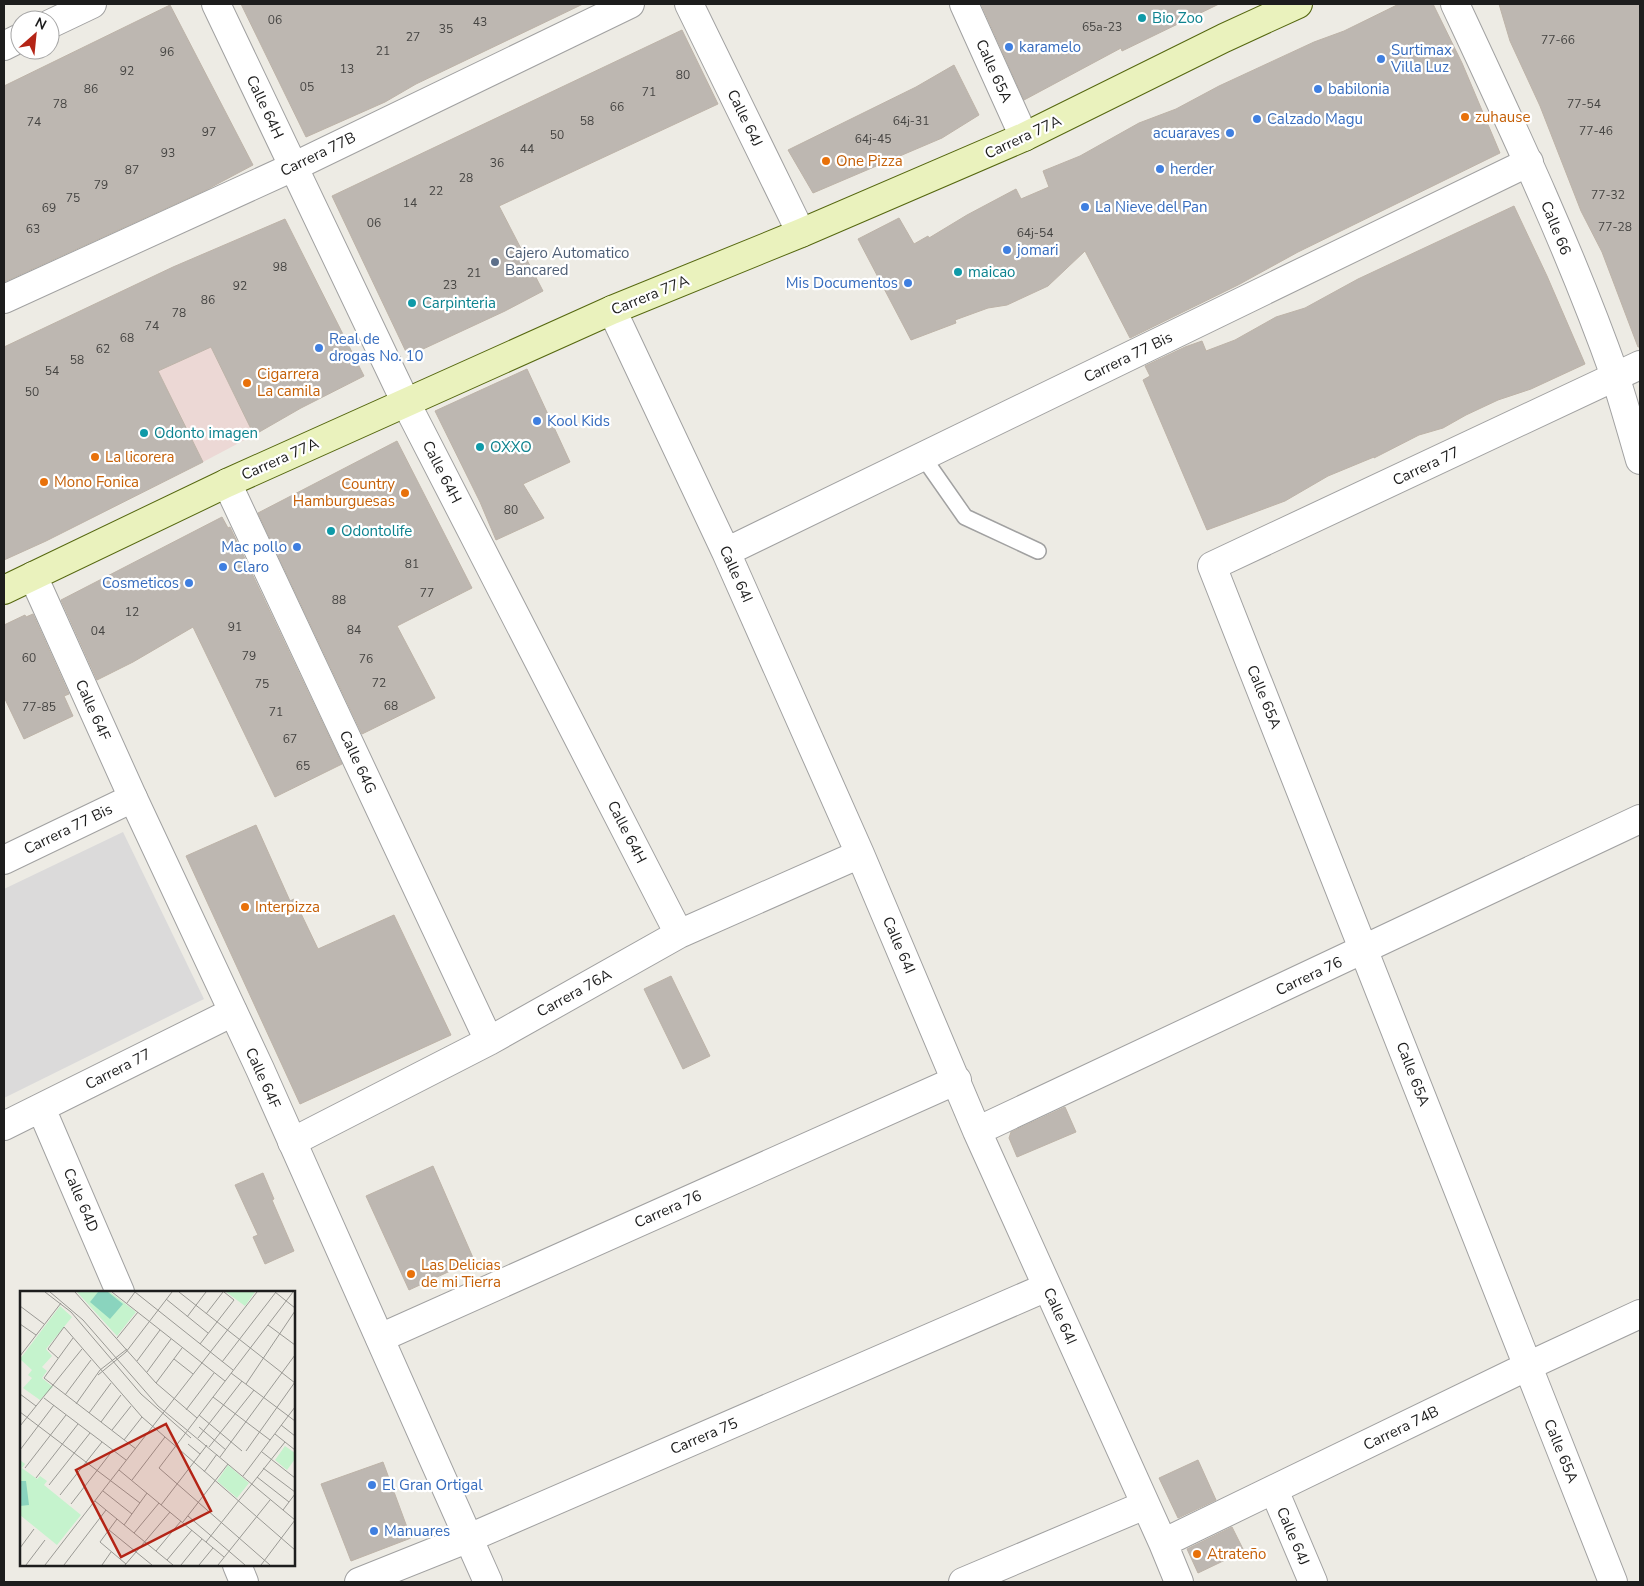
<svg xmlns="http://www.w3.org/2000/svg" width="1644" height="1586" font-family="'Nunito Sans',sans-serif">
  <rect width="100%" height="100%" fill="#edebe4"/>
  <path fill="#dbdada" d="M 123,832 L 204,999 L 4,1098 L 4,889 Z"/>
  <path fill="#ecd8d5" d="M 211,347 L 254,435 L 203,462 L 158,371 Z"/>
  <path fill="#bdb7b1" stroke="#bdb3a8" d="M 241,4 L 583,4 L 416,84 L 385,102 L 306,137 Z
    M 981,4 L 1219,4 L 1122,51 L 1121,48 L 1024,100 Z
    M 1399,4 L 1433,4 L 1462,63 L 1500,153 L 1298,252 L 1238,285 L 1130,338 L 1085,251 L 1048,286 L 1007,305 L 988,308 L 955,320 L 956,323 L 911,340 L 858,239 L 899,218 L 914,244 L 928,236 L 929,238 L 967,215 L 1016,189 L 1021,199 L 1049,187 L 1043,171 L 1080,156 L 1139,123 L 1176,109 L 1219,86 L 1314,42 L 1344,31 Z
    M 1499,4 L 1640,4 L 1640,347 L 1638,347 L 1602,252 L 1581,211 L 1540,106 L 1510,41 Z
    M 170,5 L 253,165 L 206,190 L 4,282 L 4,86 Z
    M 682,30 L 718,104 L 499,206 L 543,291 L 505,311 L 408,356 L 332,196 Z
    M 954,65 L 979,115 L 942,138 L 813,193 L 788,150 L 916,87 Z
    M 1514,206 L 1547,276 L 1585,364 L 1531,389 L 1498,400 L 1466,415 L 1443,428 L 1419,435 L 1374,458 L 1374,457 L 1328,476 L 1285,501 L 1207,530 L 1143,380 L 1150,376 L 1145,366 L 1185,347 L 1202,341 L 1206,351 L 1235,340 L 1276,317 L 1305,308 L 1358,279 Z
    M 285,219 L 364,376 L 301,408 L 254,435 L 211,347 L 158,371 L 203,462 L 46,541 L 4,560 L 4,347 L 173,267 Z
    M 527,369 L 570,462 L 523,484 L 544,518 L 496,540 L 480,502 L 435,411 Z
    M 397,441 L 472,588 L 397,626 L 435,698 L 362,734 L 258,513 Z
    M 222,517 L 228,528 L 230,527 L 342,764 L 275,797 L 193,627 L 133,662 L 97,680 L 61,600 Z
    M 33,614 L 69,694 L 64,696 L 73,716 L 24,739 L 4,697 L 4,625 L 25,615 L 26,617 Z
    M 256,825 L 290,901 L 294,899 L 318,949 L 394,915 L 451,1035 L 300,1104 L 186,856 Z
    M 671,976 L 710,1056 L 683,1069 L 644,989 Z
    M 1065,1107 L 1076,1132 L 1017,1157 L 1009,1138 L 1011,1132 Z
    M 433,1166 L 474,1260 L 409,1290 L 366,1196 Z
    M 263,1173 L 274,1199 L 272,1200 L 294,1251 L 265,1264 L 253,1237 L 258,1235 L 235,1185 Z
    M 1198,1460 L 1216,1500 L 1178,1518 L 1159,1478 Z
    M 383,1462 L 411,1538 L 351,1561 L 321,1484 Z
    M 1232,1527 L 1244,1551 L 1198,1573 L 1187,1549 Z"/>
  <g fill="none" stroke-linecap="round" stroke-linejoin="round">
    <g stroke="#a1a1a1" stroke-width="18">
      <path id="service" d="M 923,457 L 965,517 L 1038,551"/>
    </g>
    <g stroke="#a1a1a1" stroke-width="30">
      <path id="minor" d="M 689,4 L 801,233
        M 964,4 L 1024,137
        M 50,24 L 92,4
        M 4,46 L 20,38
        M 4,299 L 293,167 L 630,4
        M 612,310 L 726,552 L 860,854 L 977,1131 L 1163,1543 L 1179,1582
        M 406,403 L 679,934
        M 227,483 L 489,1041
        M 726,552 L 1529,162
        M 4,860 L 133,798
        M 41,1108 L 120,1292
        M 4,1126 L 233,1012
        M 977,1131 L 1640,819
        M 292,1142 L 489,1041 L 679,934 L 860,854
        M 380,1338 L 957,1080
        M 1274,1490 L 1313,1582
        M 1163,1543 L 1528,1366 L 1640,1314
        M 237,1565 L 244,1582
        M 359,1582 L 469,1538 L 1047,1287
        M 963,1582 L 1145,1505
        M 1613,1582 L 1212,566 L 1640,365"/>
    </g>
    <g stroke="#a1a1a1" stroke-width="30">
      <path id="tertiary" d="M 216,4 L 406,403
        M 1455,4 C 1512,126 1570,249 1615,376 C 1624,404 1632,432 1640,460
        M 33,576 L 133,798 L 260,1069 L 488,1582"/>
    </g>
    <g stroke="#566810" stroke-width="30">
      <path id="secondary" d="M 4,590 L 227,483 L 612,310 L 801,233 L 1024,137 L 1224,38 L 1298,4"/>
    </g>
    <use href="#service" stroke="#fff" stroke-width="15"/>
    <use href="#minor" stroke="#fff" stroke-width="28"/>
    <use href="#tertiary" stroke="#fff" stroke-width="28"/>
    <use href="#secondary" stroke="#eaf2bd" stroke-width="28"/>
  </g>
  <g fill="#0f9aa8" stroke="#fff" stroke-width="2">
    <circle cx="1142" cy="18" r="5"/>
    <circle cx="958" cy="272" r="5"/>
    <circle cx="412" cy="303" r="5"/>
    <circle cx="144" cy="433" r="5"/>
    <circle cx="480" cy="447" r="5"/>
    <circle cx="331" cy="531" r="5"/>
  </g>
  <g fill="#3f7fe0" stroke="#fff" stroke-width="2">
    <circle cx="1009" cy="47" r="5"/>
    <circle cx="1381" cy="59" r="5"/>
    <circle cx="1318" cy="89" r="5"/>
    <circle cx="1257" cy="119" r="5"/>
    <circle cx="1230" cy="133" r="5"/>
    <circle cx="1160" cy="169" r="5"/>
    <circle cx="1085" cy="207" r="5"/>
    <circle cx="1007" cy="250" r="5"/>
    <circle cx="908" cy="283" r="5"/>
    <circle cx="319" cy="348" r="5"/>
    <circle cx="537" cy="421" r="5"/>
    <circle cx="297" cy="547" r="5"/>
    <circle cx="223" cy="567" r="5"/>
    <circle cx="189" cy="583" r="5"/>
    <circle cx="372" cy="1485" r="5"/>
    <circle cx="374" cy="1531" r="5"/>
  </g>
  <g fill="#e8710a" stroke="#fff" stroke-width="2">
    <circle cx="1465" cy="117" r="5"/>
    <circle cx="826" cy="161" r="5"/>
    <circle cx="247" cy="383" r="5"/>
    <circle cx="95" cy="457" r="5"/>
    <circle cx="44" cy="482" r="5"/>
    <circle cx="405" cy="493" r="5"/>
    <circle cx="245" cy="907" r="5"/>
    <circle cx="411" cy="1274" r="5"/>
    <circle cx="1197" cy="1554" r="5"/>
  </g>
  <circle fill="#5c6f8a" stroke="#fff" stroke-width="2" cx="495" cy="262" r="5"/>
  <g text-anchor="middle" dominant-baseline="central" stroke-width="4.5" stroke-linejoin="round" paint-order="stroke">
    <g font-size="12" fill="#454442">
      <text x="275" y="20">06</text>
      <text x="480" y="22">43</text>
      <text x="1102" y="27">65a-23</text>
      <text x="446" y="29">35</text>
      <text x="413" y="37">27</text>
      <text x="1558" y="40">77-66</text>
      <text x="383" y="51">21</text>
      <text x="167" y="52">96</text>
      <text x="347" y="69">13</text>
      <text x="127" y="71">92</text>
      <text x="683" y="75">80</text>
      <text x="307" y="87">05</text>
      <text x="91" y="89">86</text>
      <text x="649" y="92">71</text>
      <text x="60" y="104">78</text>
      <text x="1584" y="104">77-54</text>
      <text x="617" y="107">66</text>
      <text x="587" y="121">58</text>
      <text x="911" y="121">64j-31</text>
      <text x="34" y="122">74</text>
      <text x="1596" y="131">77-46</text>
      <text x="209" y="132">97</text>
      <text x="557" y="135">50</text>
      <text x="873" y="139">64j-45</text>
      <text x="527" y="149">44</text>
      <text x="168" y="153">93</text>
      <text x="497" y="163">36</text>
      <text x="132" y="170">87</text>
      <text x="466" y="178">28</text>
      <text x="101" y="185">79</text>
      <text x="436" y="191">22</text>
      <text x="1608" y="195">77-32</text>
      <text x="73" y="198">75</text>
      <text x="410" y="203">14</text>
      <text x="49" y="208">69</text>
      <text x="374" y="223">06</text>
      <text x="1615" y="227">77-28</text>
      <text x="33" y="229">63</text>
      <text x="1035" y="233">64j-54</text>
      <text x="280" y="267">98</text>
      <text x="474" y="273">21</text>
      <text x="450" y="285">23</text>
      <text x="240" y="286">92</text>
      <text x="208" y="300">86</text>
      <text x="179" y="313">78</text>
      <text x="152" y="326">74</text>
      <text x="127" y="338">68</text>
      <text x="103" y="349">62</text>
      <text x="77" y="360">58</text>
      <text x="52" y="371">54</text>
      <text x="32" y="392">50</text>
      <text x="511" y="510">80</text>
      <text x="412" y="564">81</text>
      <text x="427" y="593">77</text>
      <text x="339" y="600">88</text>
      <text x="132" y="612">12</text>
      <text x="235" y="627">91</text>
      <text x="354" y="630">84</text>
      <text x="98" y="631">04</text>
      <text x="249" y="656">79</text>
      <text x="29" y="658">60</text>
      <text x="366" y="659">76</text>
      <text x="379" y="683">72</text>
      <text x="262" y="684">75</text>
      <text x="391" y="706">68</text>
      <text x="39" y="707">77-85</text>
      <text x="276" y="712">71</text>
      <text x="290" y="739">67</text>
      <text x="303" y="766">65</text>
    </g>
    <g font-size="15" fill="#0d838f" stroke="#fff" text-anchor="start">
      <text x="1152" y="18">Bio Zoo</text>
      <text x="968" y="272">maicao</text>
      <text x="422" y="303">Carpinteria</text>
      <text x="154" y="433">Odonto imagen</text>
      <text x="490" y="447">OXXO</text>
      <text x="341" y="531">Odontolife</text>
    </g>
    <g font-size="15" fill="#366cbe" stroke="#fff" text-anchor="start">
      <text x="1019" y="47">karamelo</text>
      <text x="1391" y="50">Surtimax<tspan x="1391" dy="17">Villa Luz</tspan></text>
      <text x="1328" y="89">babilonia</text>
      <text x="1267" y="119">Calzado Magu</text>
      <text x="1220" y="133" text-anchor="end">acuaraves</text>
      <text x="1170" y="169">herder</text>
      <text x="1095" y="207">La Nieve del Pan</text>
      <text x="1017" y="250">jomari</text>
      <text x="898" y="283" text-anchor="end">Mis Documentos</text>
      <text x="329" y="339">Real de<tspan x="329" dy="17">drogas No. 10</tspan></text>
      <text x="547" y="421">Kool Kids</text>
      <text x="287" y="547" text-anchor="end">Mac pollo</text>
      <text x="233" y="567">Claro</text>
      <text x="179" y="583" text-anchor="end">Cosmeticos</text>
      <text x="382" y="1485">El Gran Ortigal</text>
      <text x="384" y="1531">Manuares</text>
    </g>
    <g font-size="15" fill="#1d1d1d" stroke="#fff">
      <text transform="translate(994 71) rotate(66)">Calle 65A</text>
      <text transform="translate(265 107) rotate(65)">Calle 64H</text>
      <text transform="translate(745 118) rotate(64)">Calle 64J</text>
      <text transform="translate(1023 137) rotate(-25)">Carrera 77A</text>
      <text transform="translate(318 154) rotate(-26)">Carrera 77B</text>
      <text transform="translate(1556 228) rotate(68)">Calle 66</text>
      <text transform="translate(650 295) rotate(-22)">Carrera 77A</text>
      <text transform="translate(1128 357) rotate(-26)">Carrera 77 Bis</text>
      <text transform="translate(280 459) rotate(-24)">Carrera 77A</text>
      <text transform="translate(1426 466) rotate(-25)">Carrera 77</text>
      <text transform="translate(442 472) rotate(63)">Calle 64H</text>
      <text transform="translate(736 574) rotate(66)">Calle 64I</text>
      <text transform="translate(1264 697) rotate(68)">Calle 65A</text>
      <text transform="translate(93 710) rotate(66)">Calle 64F</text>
      <text transform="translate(358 762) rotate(65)">Calle 64G</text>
      <text transform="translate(68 829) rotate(-26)">Carrera 77 Bis</text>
      <text transform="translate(627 832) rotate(63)">Calle 64H</text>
      <text transform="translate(899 945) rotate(67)">Calle 64I</text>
      <text transform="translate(1309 976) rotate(-25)">Carrera 76</text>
      <text transform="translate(574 993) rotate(-29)">Carrera 76A</text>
      <text transform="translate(118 1069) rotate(-27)">Carrera 77</text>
      <text transform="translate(1413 1074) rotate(69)">Calle 65A</text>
      <text transform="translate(263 1078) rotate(66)">Calle 64F</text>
      <text transform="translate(81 1200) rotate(67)">Calle 64D</text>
      <text transform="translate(668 1209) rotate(-24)">Carrera 76</text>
      <text transform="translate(1060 1316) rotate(66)">Calle 64I</text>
      <text transform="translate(1401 1428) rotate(-26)">Carrera 74B</text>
      <text transform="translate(704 1436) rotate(-23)">Carrera 75</text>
      <text transform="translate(1561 1451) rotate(68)">Calle 65A</text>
      <text transform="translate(1293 1536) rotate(67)">Calle 64J</text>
    </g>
    <g font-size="15" fill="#c56008" stroke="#fff" text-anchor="start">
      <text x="1475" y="117">zuhause</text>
      <text x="836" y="161">One Pizza</text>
      <text x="257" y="374">Cigarrera<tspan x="257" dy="17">La camila</tspan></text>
      <text x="105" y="457">La licorera</text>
      <text x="54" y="482">Mono Fonica</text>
      <text x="395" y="484" text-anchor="end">Country<tspan x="395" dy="17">Hamburguesas</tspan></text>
      <text x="255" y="907">Interpizza</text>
      <text x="421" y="1265">Las Delicias<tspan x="421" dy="17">de mi Tierra</tspan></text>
      <text x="1207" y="1554">Atrateño</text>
    </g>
    <g font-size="15" fill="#4e5e75" stroke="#fff" text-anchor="start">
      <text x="505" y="253">Cajero Automatico<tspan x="505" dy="17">Bancared</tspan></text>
    </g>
  </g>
  <g transform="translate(20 1291)">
    <rect width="275" height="275" fill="#edebe4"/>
    <path d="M 57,1 L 90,1 L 116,21 L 97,45 ZM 206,1 L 235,1 L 225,15 ZM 40,15 L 52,26 L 26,58 L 32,65 L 22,76 L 27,80 L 22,87 L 33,96 L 20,109 L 3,97 L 12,87 L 8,84 L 12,79 L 0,68 ZM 265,155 L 275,162 L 275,168 L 267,179 L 255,169 ZM 0,169 L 5,173 L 2,177 L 17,188 L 20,185 L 27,190 L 24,194 L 61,224 L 37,254 L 0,224 ZM 208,174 L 229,192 L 217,207 L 197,190 Z" fill="#c5f3cd"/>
    <path d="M 78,1 L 88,1 L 103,13 L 90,28 L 70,11 ZM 0,190 L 6,190 L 9,214 L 0,215 Z" fill="#8ad4be"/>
    <path fill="none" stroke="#9a9994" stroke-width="1" d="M 25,1 L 51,21 L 121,103 L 171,147M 30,1 L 63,29 L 138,115 L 275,229M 55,1 L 136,92 L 177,127M 92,1 L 205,90M 159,1 L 275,92M 255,1 L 275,17M 146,8 L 188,42M 107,12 L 115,1 L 213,79M 0,15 L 24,33M 186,23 L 203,1M 167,26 L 186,1M 0,33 L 16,44M 248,34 L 275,54M 53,47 L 24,87 L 116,158M 97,47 L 118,21M 180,53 L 214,9 L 204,1M 0,65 L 41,12M 38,67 L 28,58 L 44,36 L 122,126 L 275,259M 154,68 L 173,83M 117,70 L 140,39M 202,71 L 256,1M 127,81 L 151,48M 211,82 L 275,130M 78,84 L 106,61 L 152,1M 136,92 L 162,57M 226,93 L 275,20M 0,103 L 16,115M 45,104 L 71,69M 193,106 L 250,149M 24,107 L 106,169M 56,113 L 80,79 L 107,58M 166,119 L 194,82M 0,121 L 120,212M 69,122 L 91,92M 179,124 L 222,160M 81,131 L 101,104M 261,134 L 275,145M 0,135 L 62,58M 179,136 L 206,159M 92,139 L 111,115M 255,143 L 275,159M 178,147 L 222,90M 104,149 L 122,126M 168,153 L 180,163M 189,156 L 234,99M 0,159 L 34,114M 226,160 L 275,91M 242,161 L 275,187M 200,166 L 275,64M 5,177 L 46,124M 243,177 L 275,201M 99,179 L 204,266M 184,181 L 197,163M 223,185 L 275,116M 237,186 L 269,211M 16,187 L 58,133M 112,189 L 145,146M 29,194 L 70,142M 83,200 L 112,223M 40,204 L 82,151M 75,210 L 153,274M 51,213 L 93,159M 141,214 L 187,154M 263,219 L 275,203M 168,225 L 225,274M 97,228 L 80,251 L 106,273M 163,231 L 208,173M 104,234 L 127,202M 89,239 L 132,274M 114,242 L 139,212M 186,251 L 265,151M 0,257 L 14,238M 136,260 L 161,230M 147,269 L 172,239M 6,274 L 25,249M 25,274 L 237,1M 44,274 L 86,219M 82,274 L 91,261M 105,274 L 150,221M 161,274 L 182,248M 179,274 L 193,257M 198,274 L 250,209M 241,274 L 275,229M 250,274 L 139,177 L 273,1"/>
    <path fill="#b42416" fill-opacity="0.15" stroke="#b42416" stroke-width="2.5" d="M 146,133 L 191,220 L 101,266 L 56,179 Z"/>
    <rect width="275" height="275" fill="none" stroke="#1d1d1d" stroke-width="2.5"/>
  </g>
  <rect width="1644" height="1586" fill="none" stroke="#1d1d1d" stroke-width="10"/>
  <g transform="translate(35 35) rotate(27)"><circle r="24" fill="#ffffff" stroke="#a5a5a5"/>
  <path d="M0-4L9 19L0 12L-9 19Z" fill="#b42416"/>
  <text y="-8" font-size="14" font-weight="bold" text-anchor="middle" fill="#1d1d1d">N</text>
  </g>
</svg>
